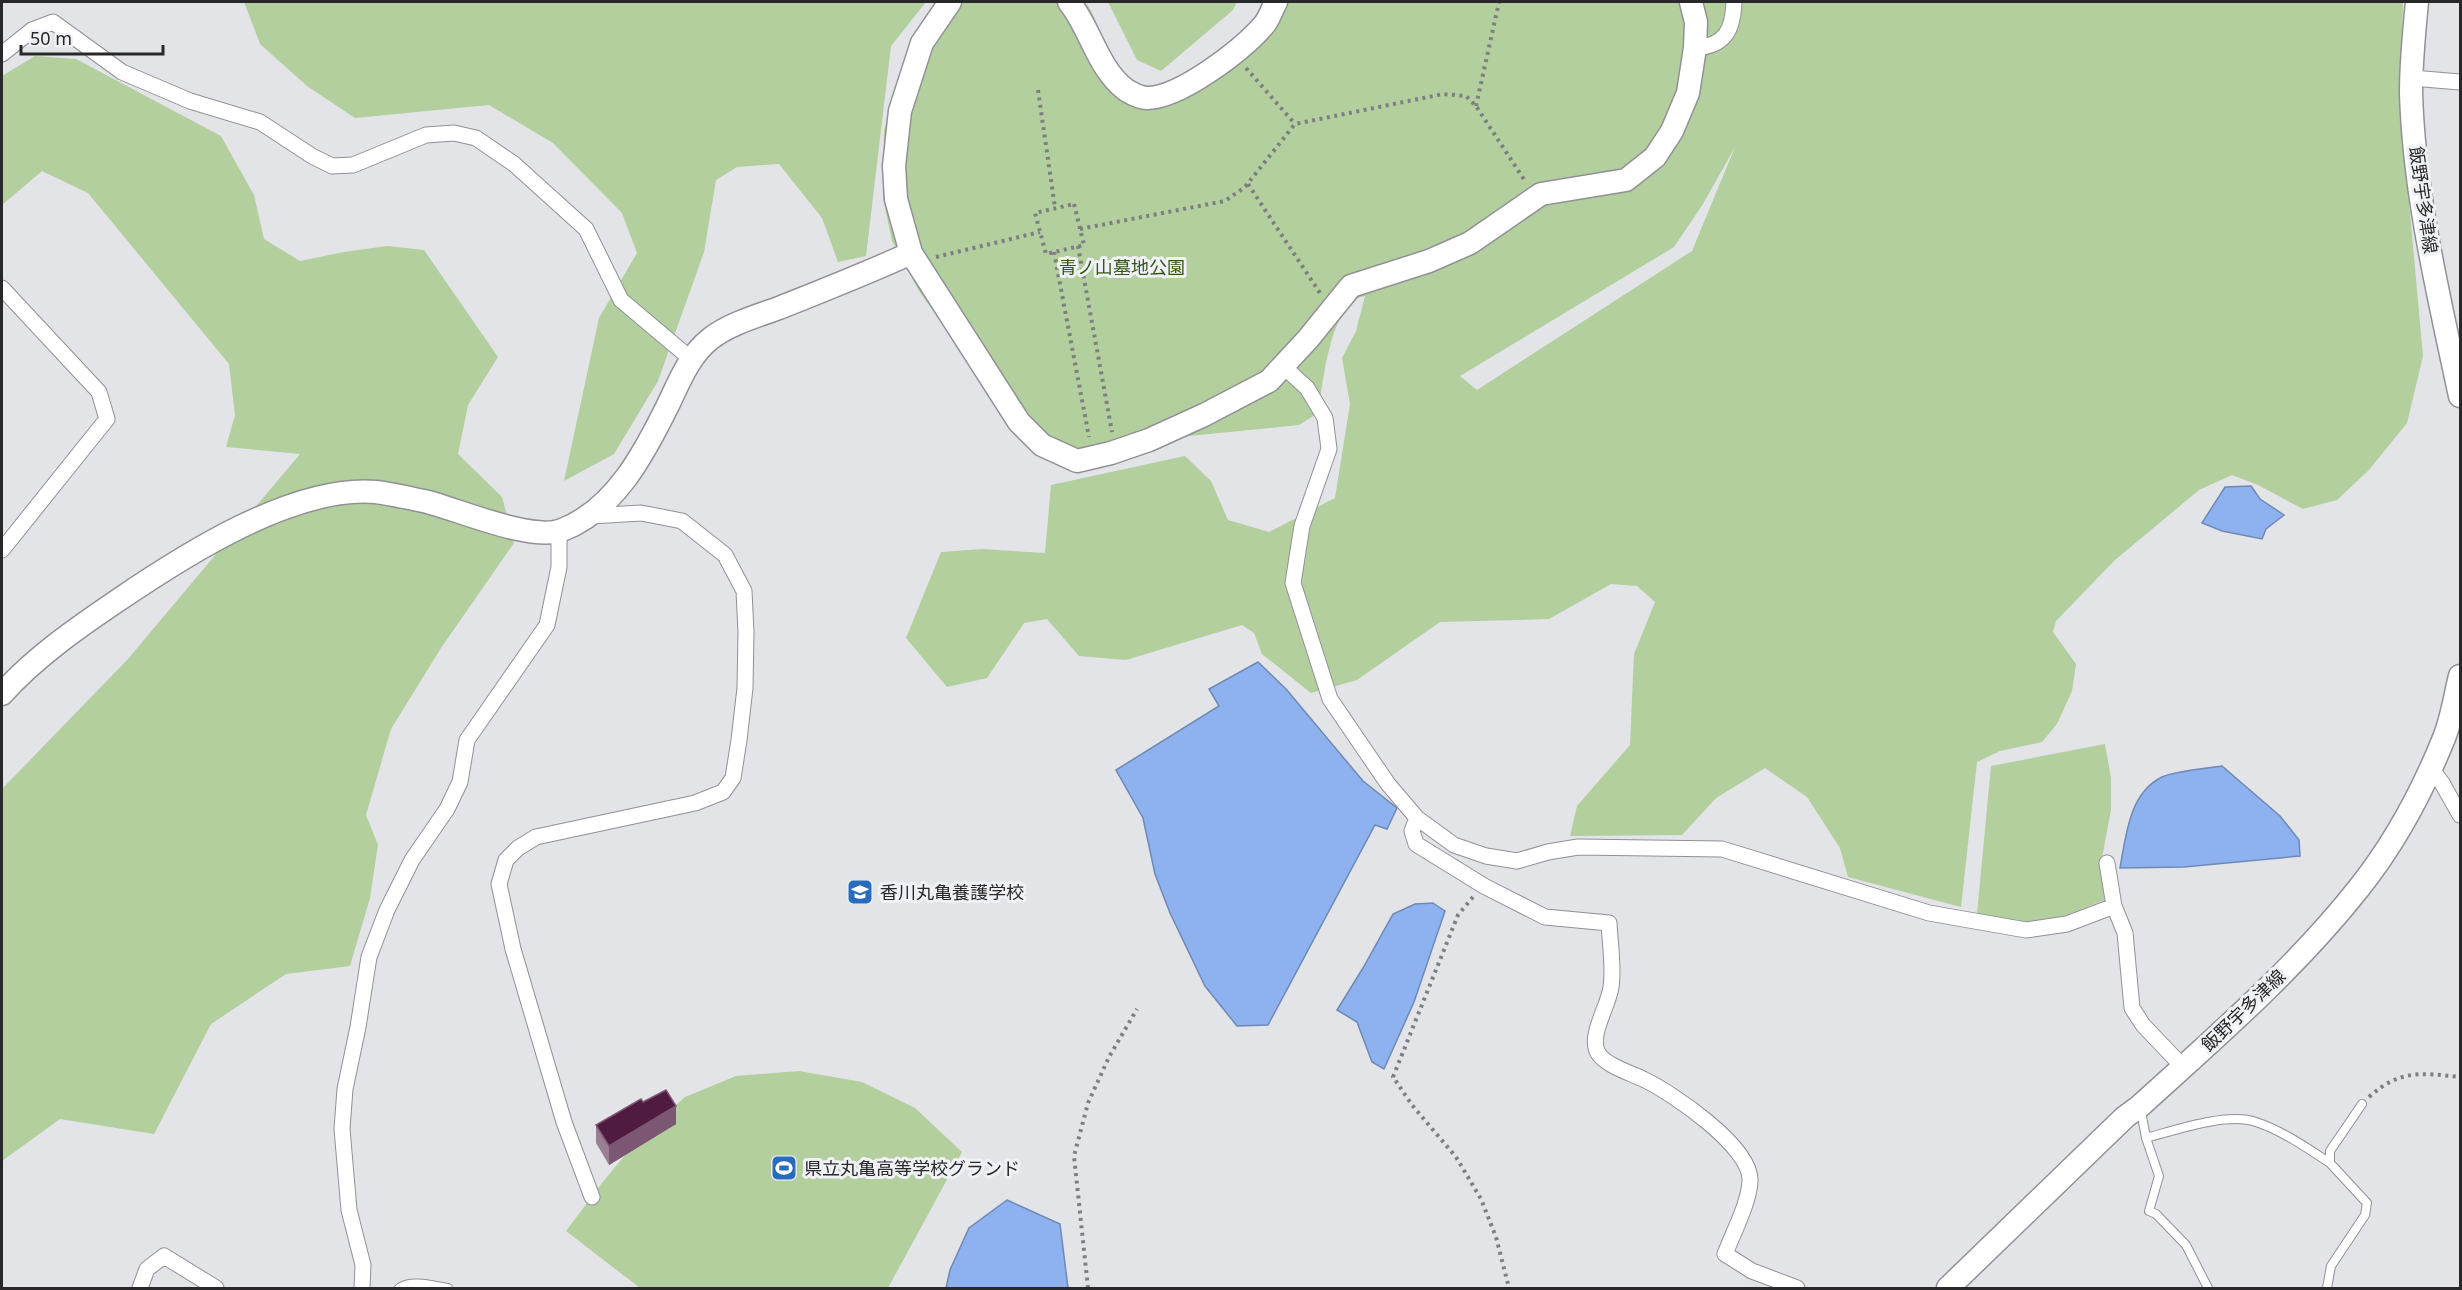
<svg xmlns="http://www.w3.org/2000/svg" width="2462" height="1290" font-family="'Noto Sans','Noto Sans JP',sans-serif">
  <rect width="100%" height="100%" fill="#e2e4e8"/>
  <path fill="#b2cf9d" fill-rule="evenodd" d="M 244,2 L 926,2 L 891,46 L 866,256 L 838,262 L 822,218 L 779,164 L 737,167 L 716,180 L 704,252 L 658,381 L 614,454 L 564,481 L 599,318 L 637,253 L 622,213 L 553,143 L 489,105 L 355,118 L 307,86 L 260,44 Z
    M 939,2 L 1085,2 C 1101,21 1100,52 1119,70 C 1127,78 1137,83 1147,89 L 1193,72 L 1231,43 L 1261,13 L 1265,2 L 2403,2 L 2400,103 L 2423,356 L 2407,423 L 2369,470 L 2337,500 L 2303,509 L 2258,485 L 2232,475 L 2199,490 L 2115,560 L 2056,621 L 2053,632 L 2076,664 L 2072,691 L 2057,724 L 2042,742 L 2000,751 L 1977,762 L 1961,907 L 1848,877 L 1840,848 L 1807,797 L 1765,768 L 1716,798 L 1682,835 L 1570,836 L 1577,806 L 1630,745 L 1634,654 L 1655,602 L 1637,586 L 1611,584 L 1549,619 L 1440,622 L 1357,680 L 1311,693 L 1262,654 L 1254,633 L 1242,625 L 1126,660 L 1079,656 L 1047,619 L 1024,623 L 987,678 L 947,687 L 906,638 L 941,552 L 982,549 L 1045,553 L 1051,485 L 1185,456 L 1211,481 L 1228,520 L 1269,532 L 1335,498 L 1350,404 L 1342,358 L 1356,331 L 1365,296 C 1330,301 1323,384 1318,413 L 1299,425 L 1179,437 L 1123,461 L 1092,468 L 1063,465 L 961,350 L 919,291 L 892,241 L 883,198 L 884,130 L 902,70 ZM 1735,147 L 1692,251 L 1477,390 L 1460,376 L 1674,247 L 1703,204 Z
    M 1108,2 L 1237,2 L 1233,10 L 1161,71 L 1137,60 Z
    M 35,56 L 76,59 L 221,136 L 254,195 L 264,239 L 300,261 L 344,252 L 387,246 L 424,250 L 498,357 L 468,405 L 458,454 L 502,497 L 514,543 L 441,648 L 391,729 L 366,815 L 378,845 L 370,898 L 350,966 L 286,974 L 211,1024 L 154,1134 L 60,1119 L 2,1161 L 2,789 L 128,659 L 300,454 L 226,447 L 235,415 L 229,364 L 88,193 L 42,171 L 2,205 L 2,76 Z
    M 2105,744 L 2111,778 L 2111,810 L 2102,858 L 2104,900 L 2062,917 L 2028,924 L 1977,914 L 1991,766 Z
    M 799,1071 L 862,1082 L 915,1108 L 962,1152 L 888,1288 L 640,1288 L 566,1231 L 602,1183 L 641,1136 L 685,1097 L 736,1076 Z"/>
  <path fill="#8db2ef" stroke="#6f89b4" stroke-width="1.5" d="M 2251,486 L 2260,499 L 2284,515 L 2266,529 L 2262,539 L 2222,531 L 2202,523 L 2225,487 Z
    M 1258,662 L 1286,689 L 1363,781 L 1397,808 L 1387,829 L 1375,825 L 1268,1025 L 1237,1026 L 1205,986 L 1170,913 L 1155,874 L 1143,818 L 1116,770 L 1219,706 L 1209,689 Z
    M 2222,766 L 2280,816 L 2299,840 L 2300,856 L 2184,867 L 2120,868 C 2126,836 2129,793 2162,777 C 2174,771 2207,768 2222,766 Z
    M 1433,903 L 1445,911 L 1414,1002 L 1384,1069 L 1372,1062 L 1357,1022 L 1337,1010 L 1363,968 L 1393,914 L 1415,904 Z
    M 1007,1200 L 1060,1224 L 1068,1288 L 946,1288 L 950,1270 L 969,1228 Z"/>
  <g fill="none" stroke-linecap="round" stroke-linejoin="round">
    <g stroke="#909196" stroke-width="10">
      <path id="lane" d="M 2141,1111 L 2146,1138 L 2159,1176 L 2149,1211 L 2156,1214 L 2186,1245 L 2208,1288
        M 2146,1138 C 2176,1130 2227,1112 2256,1122 C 2283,1131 2307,1148 2330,1163
        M 399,1288 C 412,1279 434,1286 448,1288
        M 2327,1288 L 2331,1266 L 2365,1215 L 2367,1203 L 2330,1163 L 2330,1151 L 2362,1104"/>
    </g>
    <g stroke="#909196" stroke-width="17">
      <path id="street" d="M 1695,48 C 1726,46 1733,29 1734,2
        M 2,54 L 32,30 L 53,22 L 122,72 L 190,101 L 260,122 L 312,156 L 332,166 L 353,165 L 426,135 L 454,133 L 476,138 L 514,164 L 586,229 L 621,300 L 691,359
        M 2412,78 L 2460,82
        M 2,288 L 99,392 L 107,419 L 2,550
        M 1283,366 L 1307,388 L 1325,418 L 1329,449 L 1302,526 L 1293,583 L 1330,699 L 1388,784 L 1417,818 L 1454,845 L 1486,856 L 1517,861 L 1548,852 L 1578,847 L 1722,849 L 1929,913 L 2026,930 L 2067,924 L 2114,906
        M 591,516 L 641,513 L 682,521 L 725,555 L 744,591 L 746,632 L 745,688 L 739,740 L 733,778 L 723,792 L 695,803 L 536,837 L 518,848 L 506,860 L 499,884 L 513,949 L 564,1122 L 592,1197
        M 2431,768 L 2442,783 L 2460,815
        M 1417,818 L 1412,831 L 1416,844 L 1484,886 L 1545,917 L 1609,923 C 1610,944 1614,967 1611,987 C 1609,1005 1588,1036 1598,1053 C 1606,1066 1631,1073 1645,1080 C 1672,1093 1752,1147 1750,1181 C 1749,1203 1733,1233 1725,1254 L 1752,1271 L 1797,1288
        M 2107,863 L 2114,906 L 2125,933 L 2132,1008 L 2143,1025 L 2183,1067
        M 140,1288 L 147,1269 L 164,1256 L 216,1288
        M 362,1288 L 363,1265 L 349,1210 L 342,1129 L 345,1089 L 358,1027 L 369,957 L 387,910 L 412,860 L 447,809 L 460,782 L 467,740 L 547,625 L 559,567 L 559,532"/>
    </g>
    <g stroke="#909196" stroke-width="25">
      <path id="secondary" d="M 950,2 L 922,43 L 900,111 L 894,166 L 896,199 L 911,253 L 1019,422 L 1042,445 L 1077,461 L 1111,453 L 1149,440 L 1204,415 L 1269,381 L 1308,339 L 1351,286 L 1429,261 L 1470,243 L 1541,194 L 1626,180 L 1655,157 L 1672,131 L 1688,93 L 1695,48 L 1696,22 L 1691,2
        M 1069,2 C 1091,29 1097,68 1126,90 C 1131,93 1141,98 1147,98 C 1180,98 1242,50 1263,26 C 1269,20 1272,9 1276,2
        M 2417,2 C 2414,32 2411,63 2411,93 C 2414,195 2439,297 2460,396
        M 2,694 C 34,658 77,628 117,601 C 183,556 293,485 376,492 C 391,494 409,498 424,501 C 457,509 532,542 562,530 C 615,510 645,452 669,403 C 680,380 689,356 710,339 C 729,324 757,316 779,308 C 824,290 868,273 911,253
        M 1948,1288 L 2125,1117 L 2140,1106 C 2216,1037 2295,969 2359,888 C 2394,844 2423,790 2444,738 C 2452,718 2455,696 2460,676"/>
    </g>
    <path stroke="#7e7f82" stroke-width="4" stroke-dasharray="3 4.5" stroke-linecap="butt" d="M 1246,68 L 1295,124
      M 1038,90 L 1055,208
      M 1476,106 L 1499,2
      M 1248,184 L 1320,293
      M 1074,204 L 1084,245 L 1046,254 L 1035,213 Z
      M 1080,229 L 1225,201 L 1245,187 L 1295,124 L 1443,94 L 1466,96 L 1476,106 L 1525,181
      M 1078,246 L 1112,432
      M 1054,252 L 1089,437
      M 936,257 L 1040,232
      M 1473,897 L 1458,915 L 1393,1077 L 1412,1105 L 1456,1157 L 1481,1199 L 1496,1237 L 1509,1288
      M 2369,1097 C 2400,1069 2422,1073 2460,1077
      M 1088,1288 L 1074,1156 L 1088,1103 L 1109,1057 L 1137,1009"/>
    <use href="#lane" stroke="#fff" stroke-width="8"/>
    <use href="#street" stroke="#fff" stroke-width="15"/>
    <use href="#secondary" stroke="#fff" stroke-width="22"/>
  </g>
  <path fill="#9a7f94" d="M 643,1102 L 676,1124 L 609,1165 L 596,1143 L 596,1125 Z"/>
  <path fill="#7c5773" d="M 676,1106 L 676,1124 L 609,1165 L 609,1146 Z"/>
  <path fill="#511a41" stroke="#7c5773" stroke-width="1.5" d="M 666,1090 L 676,1106 L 609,1146 L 596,1125 L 641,1099 L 643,1102 Z"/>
  <defs>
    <g id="school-square" transform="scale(1.35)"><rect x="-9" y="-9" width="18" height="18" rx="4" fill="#276cbd" stroke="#f0f1f6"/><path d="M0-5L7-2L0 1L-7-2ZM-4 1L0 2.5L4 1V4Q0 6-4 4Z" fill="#fff"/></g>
    <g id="stadium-square" transform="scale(1.35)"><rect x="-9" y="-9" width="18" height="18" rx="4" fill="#276cbd" stroke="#f0f1f6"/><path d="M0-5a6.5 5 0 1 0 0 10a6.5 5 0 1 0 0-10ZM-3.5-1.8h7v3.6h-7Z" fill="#fff"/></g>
  </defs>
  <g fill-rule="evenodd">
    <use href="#school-square" x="860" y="892"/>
    <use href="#stadium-square" x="784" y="1168"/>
  </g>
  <g text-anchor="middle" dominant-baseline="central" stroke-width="6" stroke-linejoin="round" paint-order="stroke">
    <g font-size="18" fill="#28282a" stroke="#f0f1f6">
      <text transform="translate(2424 200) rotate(82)">飯野宇多津線</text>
      <text transform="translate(2243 1010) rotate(-44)">飯野宇多津線</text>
    </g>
    <g font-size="18" fill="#355613" stroke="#f0f1f6">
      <text x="1122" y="267">青ノ山墓地公園</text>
    </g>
    <g font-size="18" fill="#28282a" stroke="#f0f1f6" text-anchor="start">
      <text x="880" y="892">香川丸亀養護学校</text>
      <text x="804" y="1168">県立丸亀高等学校グランド</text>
    </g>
  </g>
  <rect width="2462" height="1290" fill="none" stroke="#28282a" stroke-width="6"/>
  <path d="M21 45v9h142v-9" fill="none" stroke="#28282a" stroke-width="3"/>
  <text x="30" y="45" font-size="18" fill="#28282a" stroke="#f0f1f6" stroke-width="4.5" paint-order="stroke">50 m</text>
</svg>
